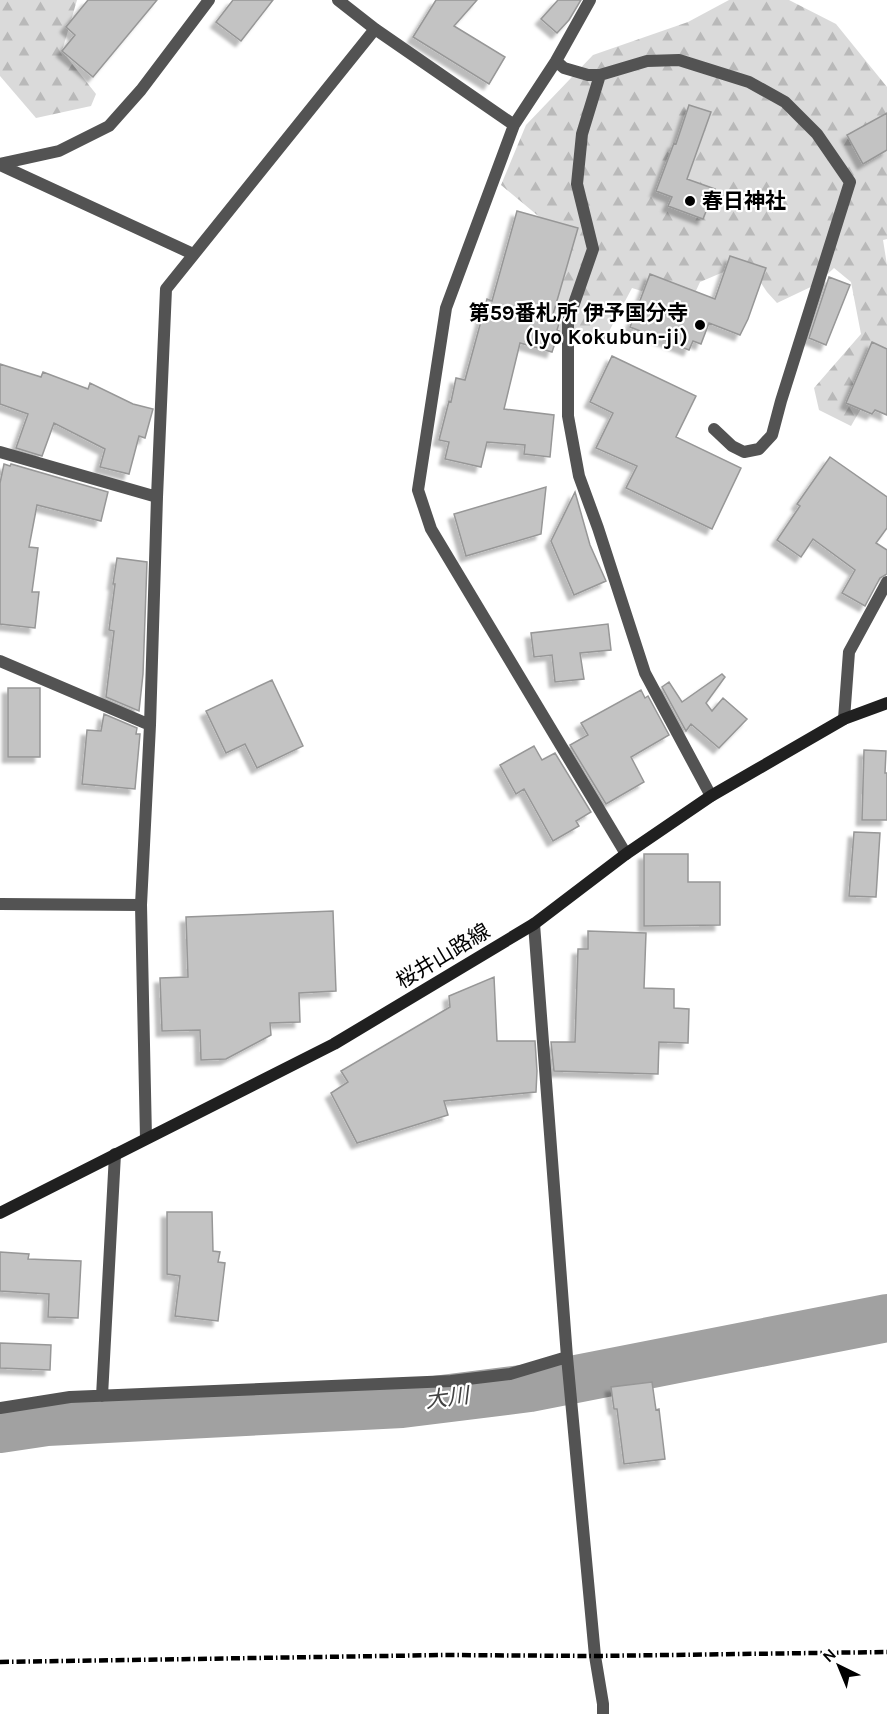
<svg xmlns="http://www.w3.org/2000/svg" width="887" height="1714" font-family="Karla,'Noto Sans JP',sans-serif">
  <defs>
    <pattern id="forest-firs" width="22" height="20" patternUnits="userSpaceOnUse" patternTransform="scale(1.5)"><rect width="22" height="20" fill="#dadada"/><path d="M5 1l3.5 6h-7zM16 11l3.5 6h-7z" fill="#b9b9b9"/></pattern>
    <filter id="shadow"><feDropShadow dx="-5.5" dy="5.5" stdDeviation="1.5" flood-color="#0004"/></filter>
  </defs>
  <rect width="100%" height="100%" fill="#fff"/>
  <path fill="url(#forest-firs)" d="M 0,0 L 77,0 L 62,51 L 96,94 L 91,106 L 36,118 L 0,76 Z
    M 729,0 L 789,0 L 836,24 L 887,87 L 887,239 L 883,240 L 887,265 L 887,364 L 851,426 L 819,410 L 814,388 L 861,334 L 851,282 L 834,268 L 817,284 L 777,303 L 767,292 L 747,262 L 700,282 L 689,306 L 632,288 L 605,339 L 545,340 L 567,240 L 501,185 L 526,125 L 593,55 L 688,22 Z"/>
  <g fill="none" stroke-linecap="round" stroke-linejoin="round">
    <path stroke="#a1a1a1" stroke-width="48" d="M 0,1429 L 47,1422 L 402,1404 L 530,1388 L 887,1318"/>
  </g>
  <path fill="#c3c3c3" stroke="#979797" stroke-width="1.5" filter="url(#shadow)" d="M 88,0 L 157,0 L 93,77 L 62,51 L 75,35 L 66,27 Z
    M 233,0 L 273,0 L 241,41 L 216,22 Z
    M 436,0 L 477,0 L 454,26 L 505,57 L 489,84 L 413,37 Z
    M 558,0 L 581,0 L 569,20 L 557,33 L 541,19 Z
    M 689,105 L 711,112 L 687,179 L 715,189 L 703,219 L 668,206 L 672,197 L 656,191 L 674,143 L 676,144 Z
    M 887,113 L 887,150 L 863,164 L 847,135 Z
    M 517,211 L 578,228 L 552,318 L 560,320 L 557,330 L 559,331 L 552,352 L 520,343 L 504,409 L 554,415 L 550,457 L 524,454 L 525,445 L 487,442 L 481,467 L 445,459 L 449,442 L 439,440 L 449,401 L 451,402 L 456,378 L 465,380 L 487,299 L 492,301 Z
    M 730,256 L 766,268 L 748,319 L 740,335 L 709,323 L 701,344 L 693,341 L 689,350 L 630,327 L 650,274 L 715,299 Z
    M 829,277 L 850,285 L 826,345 L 809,338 Z
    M 872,342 L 887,349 L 887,415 L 875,410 L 872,414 L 846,403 Z
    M 612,356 L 696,396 L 676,437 L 741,468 L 712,529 L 626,488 L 637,466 L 596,448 L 613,413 L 590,402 Z
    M 0,364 L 41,377 L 43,372 L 88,389 L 90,383 L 133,404 L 153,409 L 145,438 L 139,436 L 129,474 L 100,467 L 105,449 L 54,423 L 42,456 L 16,448 L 28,414 L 0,404 Z
    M 830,457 L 887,497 L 887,528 L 876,543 L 887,550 L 887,574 L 880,578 L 865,606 L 842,593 L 855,570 L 813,539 L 801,557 L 777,540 L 800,506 L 797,504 Z
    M 4,464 L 10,466 L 11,464 L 108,492 L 101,521 L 37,505 L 29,547 L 38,548 L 32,592 L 39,592 L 35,628 L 0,624 L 0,483 Z
    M 546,487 L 541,534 L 466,556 L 454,514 Z
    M 575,492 L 590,545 L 606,581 L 574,595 L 551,541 Z
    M 117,558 L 147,562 L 143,674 L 139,711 L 106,697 L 114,631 L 109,630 L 115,584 L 113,584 Z
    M 608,624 L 611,650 L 580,653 L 584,679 L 555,682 L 552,655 L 534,657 L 531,633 Z
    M 722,674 L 725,677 L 706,703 L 712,711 L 723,698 L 747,719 L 719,748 L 691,724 L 686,731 L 662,687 L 669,682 L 682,702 Z
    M 272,680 L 303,746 L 257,768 L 245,744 L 226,753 L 206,711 Z
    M 8,688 L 40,688 L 40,757 L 8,757 Z
    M 641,690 L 645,698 L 648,696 L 669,735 L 631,757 L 644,782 L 606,804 L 570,745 L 588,735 L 581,723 Z
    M 104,714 L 137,728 L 136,734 L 140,734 L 135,789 L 82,784 L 87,730 L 101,731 Z
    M 534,746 L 542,760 L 555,753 L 591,812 L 576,821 L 579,826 L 553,841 L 524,789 L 516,794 L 500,765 Z
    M 864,750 L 886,751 L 885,773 L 887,773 L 887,820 L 862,820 Z
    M 854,832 L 880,833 L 876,897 L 849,896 Z
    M 644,854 L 688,854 L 688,882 L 720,882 L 720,925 L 644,926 Z
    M 333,911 L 336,991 L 299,993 L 300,1022 L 270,1023 L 271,1035 L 226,1059 L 201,1060 L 200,1030 L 162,1031 L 160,978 L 188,977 L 186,917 Z
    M 588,931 L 646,933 L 644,988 L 674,989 L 674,1008 L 689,1009 L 688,1043 L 659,1042 L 658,1074 L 554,1071 L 551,1042 L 575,1042 L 578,949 L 588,949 Z
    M 494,977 L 497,1041 L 535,1041 L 537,1071 L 536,1092 L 444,1101 L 448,1115 L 357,1143 L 331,1093 L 348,1082 L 341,1071 L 450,1007 L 449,996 Z
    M 167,1212 L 212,1212 L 213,1251 L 220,1252 L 218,1262 L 225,1263 L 218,1321 L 175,1316 L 180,1276 L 167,1274 Z
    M 0,1252 L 29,1254 L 28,1259 L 81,1261 L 78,1318 L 48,1317 L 49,1294 L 0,1291 Z
    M 0,1343 L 51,1345 L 50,1370 L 0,1368 Z
    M 652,1382 L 656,1410 L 659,1409 L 665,1459 L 624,1464 L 617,1409 L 614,1409 L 611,1387 Z"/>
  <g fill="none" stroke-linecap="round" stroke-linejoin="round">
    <path stroke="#535353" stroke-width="12" d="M 338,0 L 375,29 L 514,125
      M 590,0 L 556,61 L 514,125 L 446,308 L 418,490 L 431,529 L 626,854
      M 556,61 L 564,68 L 588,75 L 600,75 L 647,61 L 679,60 L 749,82 L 785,102 L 817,134 L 850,182 L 781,401 L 772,435 L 759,449 L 744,452 L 732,446 L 714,429
      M 600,75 L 582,134 L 577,184 L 593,249 L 568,321 L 568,416 L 579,476 L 598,528 L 645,673 L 711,796
      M 0,164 L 59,151 L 109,126 L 141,90 L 209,0
      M 0,165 L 193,254
      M 0,452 L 157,497
      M 0,661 L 150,725
      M 844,719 L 849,652 L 887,582
      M 0,904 L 141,905
      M 534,924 L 567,1357 L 595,1656 L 603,1704 L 603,1714
      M 146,1138 L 141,905 L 150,725 L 157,497 L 166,289 L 375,29
      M 102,1396 L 115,1154
      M 0,1408 L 70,1397 L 451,1381 L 510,1374 L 567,1357"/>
    <path stroke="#202020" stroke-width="12" d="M 0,1213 L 334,1044 L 534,924 L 626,854 L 711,796 L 844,719 L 887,703"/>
    <path stroke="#000" stroke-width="4.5" stroke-dasharray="9 3 1.5 3" stroke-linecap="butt" d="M 0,1662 L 445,1655 L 595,1656 L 887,1652"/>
  </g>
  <g fill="#000" stroke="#fff" stroke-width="2">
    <circle cx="690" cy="201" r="6"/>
    <circle cx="700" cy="325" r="6"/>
  </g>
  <g text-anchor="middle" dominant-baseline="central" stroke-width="4.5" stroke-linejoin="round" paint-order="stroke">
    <g font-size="21" font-weight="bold" fill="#000" stroke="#fff" text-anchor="start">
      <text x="702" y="201">春日神社</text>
      <text x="688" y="313" text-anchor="end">第59番札所 伊予国分寺<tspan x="688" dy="24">(Iyo Kokubun-ji)</tspan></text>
    </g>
    <g font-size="21" fill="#000" stroke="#fff">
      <text transform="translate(443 956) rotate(-31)">桜井山路線</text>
    </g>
    <g font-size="22" font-style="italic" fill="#424242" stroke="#fff">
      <text transform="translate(447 1398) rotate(-7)">大川</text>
    </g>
  </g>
  <g transform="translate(839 1666) rotate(317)" stroke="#ffffff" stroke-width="4.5" paint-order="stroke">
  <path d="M0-4.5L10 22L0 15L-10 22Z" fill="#000000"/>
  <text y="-9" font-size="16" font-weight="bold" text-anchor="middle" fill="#000000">N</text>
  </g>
</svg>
